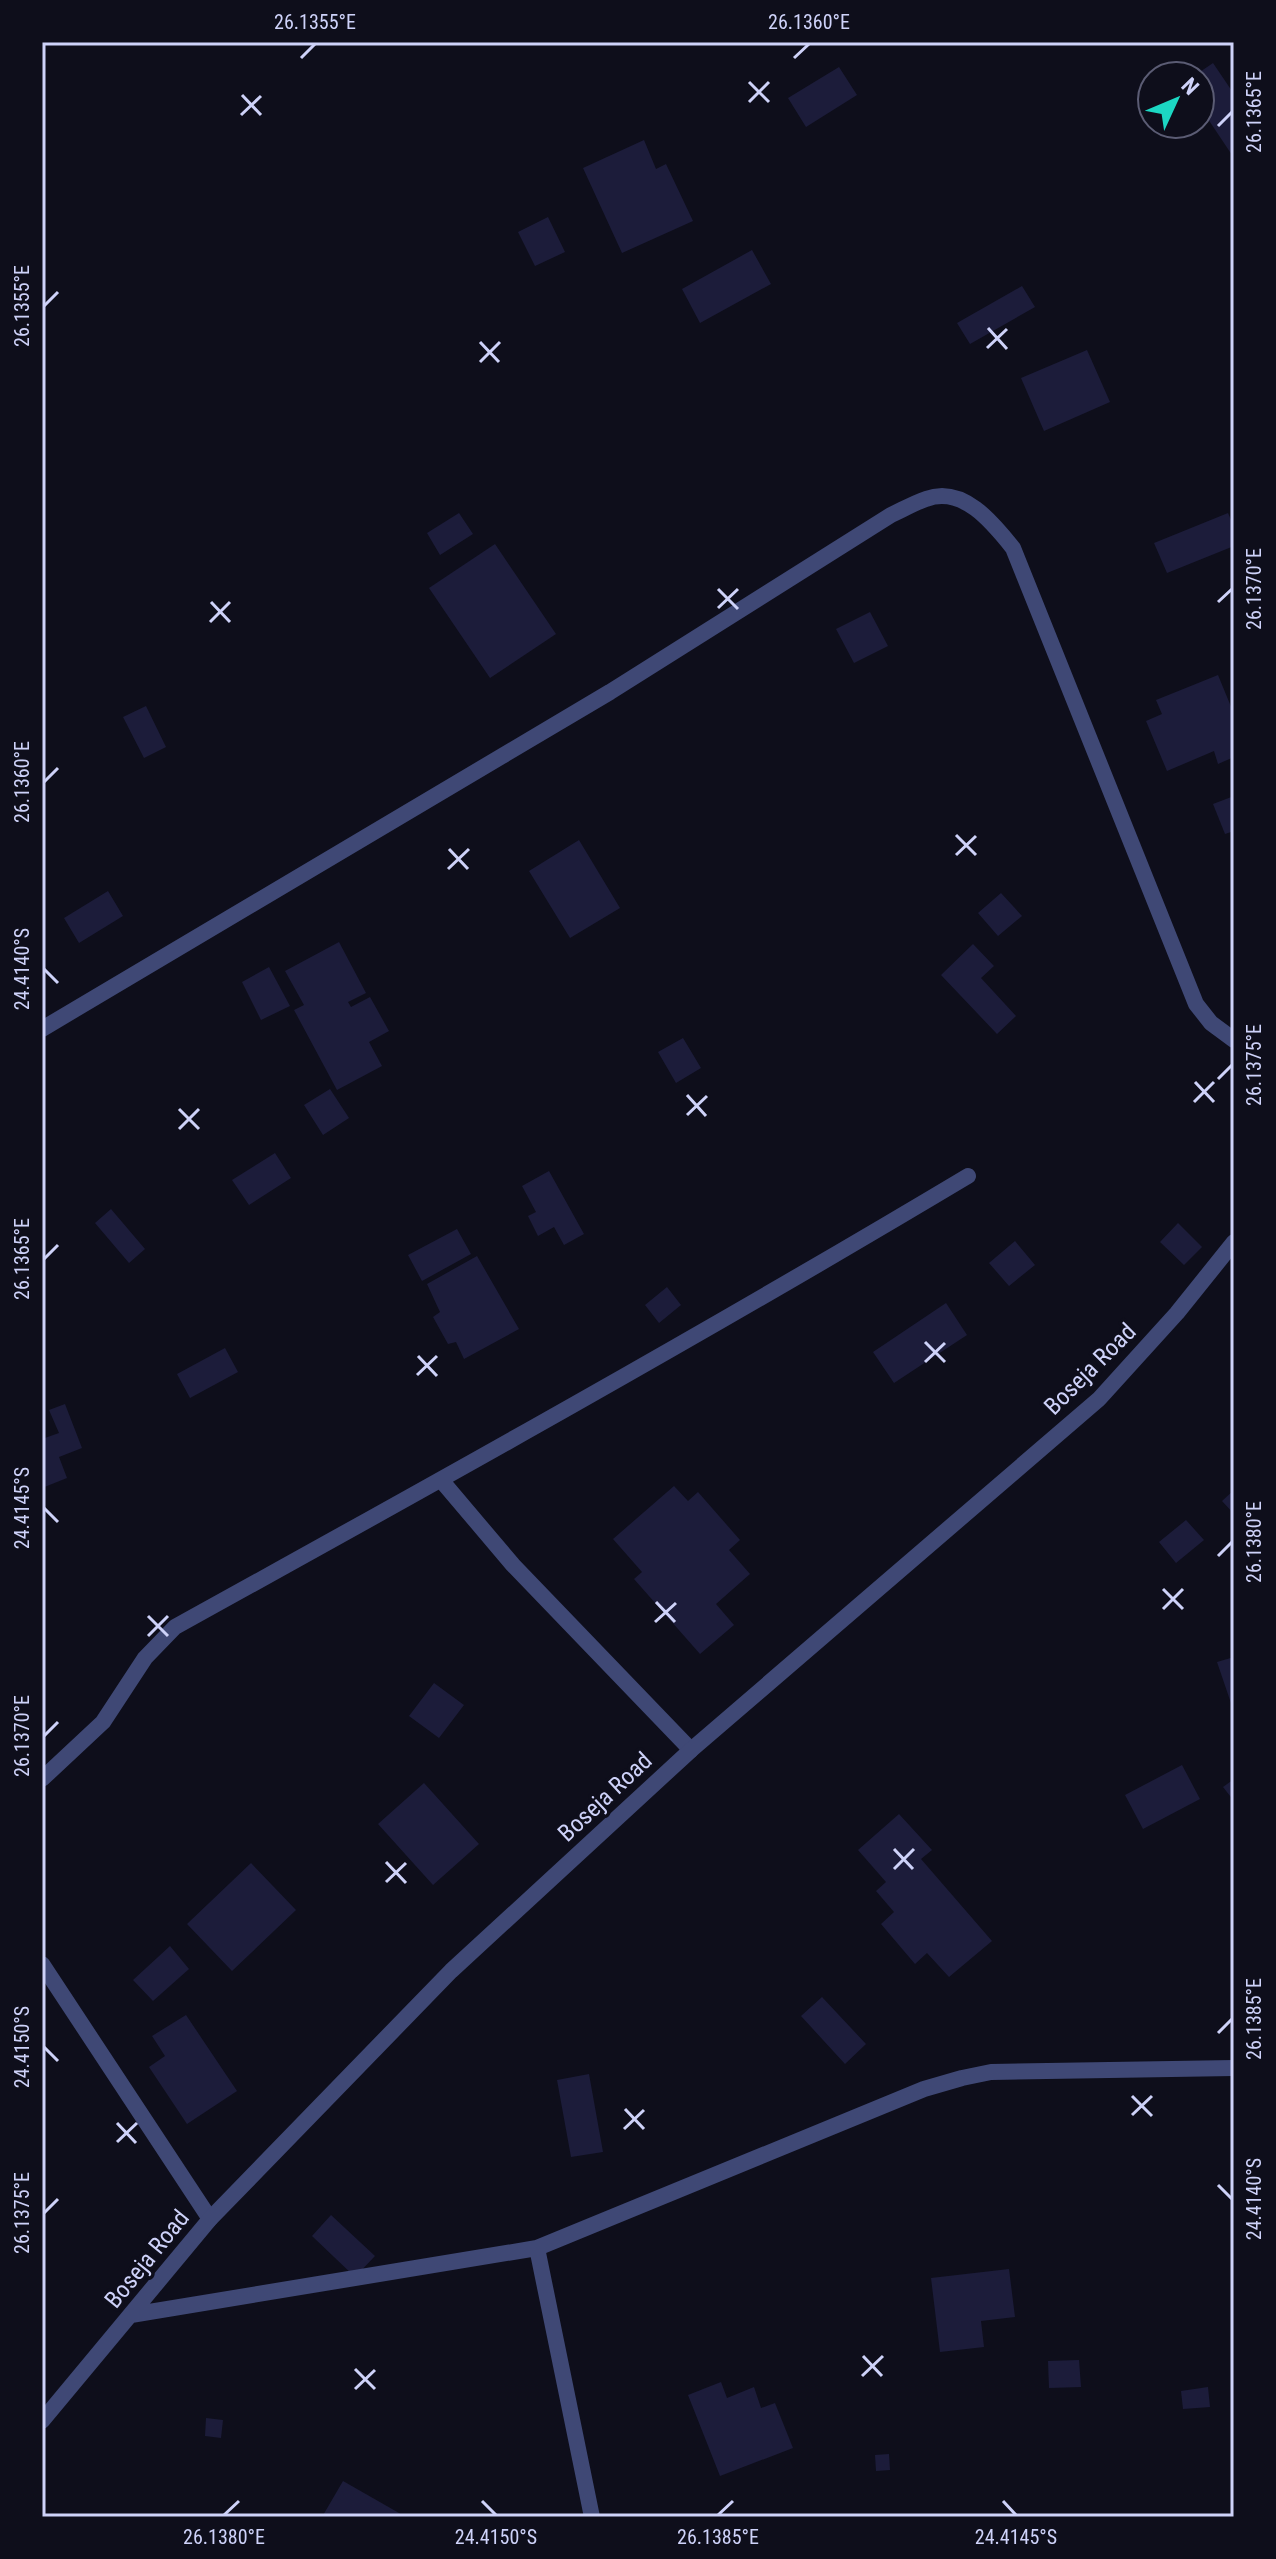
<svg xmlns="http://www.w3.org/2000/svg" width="1276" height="2559" font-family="'Roboto Condensed',sans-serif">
  <rect width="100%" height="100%" fill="#0e0e1b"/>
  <path fill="#1c1c3a" d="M 1213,63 L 1234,94 L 1234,158 L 1200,107 L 1200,76 L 1194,76 Z
    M 839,67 L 857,95 L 806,127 L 788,98 Z
    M 644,140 L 656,169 L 666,164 L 693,221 L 622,253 L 583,168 Z
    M 548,217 L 565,252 L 535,266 L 518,232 Z
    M 752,250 L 771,284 L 700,323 L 682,289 Z
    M 1022,286 L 1035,307 L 970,344 L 957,323 Z
    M 1087,350 L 1110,402 L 1044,431 L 1021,378 Z
    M 459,513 L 473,534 L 440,555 L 427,533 Z
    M 1228,513 L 1234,527 L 1234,546 L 1167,573 L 1154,543 Z
    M 495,544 L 556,634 L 490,678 L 429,588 Z
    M 870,612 L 888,646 L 854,663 L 836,629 Z
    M 1218,675 L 1234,714 L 1234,757 L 1218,764 L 1214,751 L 1167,771 L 1146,721 L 1162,714 L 1156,700 Z
    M 146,706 L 166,747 L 144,758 L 123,717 Z
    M 1234,796 L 1234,831 L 1225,834 L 1213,804 Z
    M 579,840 L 620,908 L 570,938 L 529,871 Z
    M 108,891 L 123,916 L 79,943 L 64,918 Z
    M 1001,893 L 1022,916 L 998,936 L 978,913 Z
    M 339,942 L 366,993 L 348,1002 L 351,1007 L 370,997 L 389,1031 L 369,1042 L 382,1066 L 337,1090 L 294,1010 L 304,1005 L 285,971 Z
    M 973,944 L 994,966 L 981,978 L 1016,1016 L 997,1034 L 941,975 Z
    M 269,967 L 290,1006 L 261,1020 L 242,982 Z
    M 683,1038 L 701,1068 L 676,1083 L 658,1052 Z
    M 330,1089 L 349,1118 L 323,1135 L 304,1105 Z
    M 275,1153 L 291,1178 L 249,1205 L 232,1180 Z
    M 549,1171 L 584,1234 L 564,1245 L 554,1227 L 538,1236 L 528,1216 L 536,1212 L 522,1186 Z
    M 111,1209 L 145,1249 L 129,1263 L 95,1223 Z
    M 1178,1223 L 1202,1247 L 1184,1265 L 1160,1242 Z
    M 457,1229 L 471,1254 L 422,1281 L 408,1255 Z
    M 1015,1241 L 1035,1265 L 1009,1286 L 989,1263 Z
    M 477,1256 L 519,1329 L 464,1359 L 456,1342 L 448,1344 L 433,1317 L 440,1312 L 427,1284 Z
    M 667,1287 L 681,1305 L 659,1323 L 645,1305 Z
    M 946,1303 L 967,1335 L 894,1383 L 873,1352 Z
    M 225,1348 L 238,1372 L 190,1398 L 177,1374 Z
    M 65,1404 L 82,1448 L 59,1457 L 67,1478 L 42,1488 L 42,1439 L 59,1433 L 49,1410 Z
    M 674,1486 L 688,1501 L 698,1492 L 740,1540 L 729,1550 L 750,1574 L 716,1604 L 734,1625 L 700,1654 L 634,1579 L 642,1572 L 613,1539 Z
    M 1234,1490 L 1234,1514 L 1222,1501 Z
    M 1186,1520 L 1204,1540 L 1176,1563 L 1159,1542 Z
    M 1234,1657 L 1234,1709 L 1233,1709 L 1217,1662 Z
    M 434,1683 L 464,1705 L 439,1738 L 409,1716 Z
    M 1182,1765 L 1200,1799 L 1143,1829 L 1125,1795 Z
    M 1234,1779 L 1234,1801 L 1223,1787 Z
    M 424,1783 L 479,1844 L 433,1885 L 378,1824 Z
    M 899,1814 L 932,1850 L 921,1859 L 992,1941 L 949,1977 L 927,1953 L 915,1964 L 881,1924 L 894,1912 L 876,1891 L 886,1882 L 858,1850 Z
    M 251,1863 L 296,1910 L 232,1971 L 187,1924 Z
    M 170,1946 L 189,1969 L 153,2001 L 133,1980 Z
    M 822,1997 L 866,2044 L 845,2064 L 801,2016 Z
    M 186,2015 L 237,2091 L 187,2124 L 149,2067 L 165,2056 L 152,2036 Z
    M 589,2074 L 603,2152 L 571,2157 L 557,2080 Z
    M 331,2215 L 375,2256 L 355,2277 L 312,2236 Z
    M 1009,2269 L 1015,2317 L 981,2321 L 984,2347 L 940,2352 L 931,2278 Z
    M 1079,2360 L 1081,2387 L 1049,2388 L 1048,2361 Z
    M 721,2382 L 727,2398 L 754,2387 L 761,2408 L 775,2403 L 793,2448 L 720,2476 L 688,2395 Z
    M 1208,2387 L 1210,2407 L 1183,2409 L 1181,2391 Z
    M 206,2418 L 223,2420 L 221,2438 L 205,2436 Z
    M 889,2454 L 890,2470 L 876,2471 L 875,2455 Z
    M 343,2481 L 406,2517 L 322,2517 Z"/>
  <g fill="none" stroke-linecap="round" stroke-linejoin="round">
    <path stroke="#3f4875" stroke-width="16" d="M 42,1029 L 610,692 L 891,515 C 902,510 914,503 926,499 C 963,485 993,523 1013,548 L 1196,1004 L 1211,1023 L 1234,1040
      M 441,1480 L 513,1565 L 691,1750
      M 42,1779 L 103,1722 L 145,1658 L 175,1627 C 441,1480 707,1332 968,1176
      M 42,1964 L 210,2219"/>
    <path stroke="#3f4875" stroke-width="16" d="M 537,2248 L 592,2517
      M 131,2315 L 537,2248 L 924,2089 L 962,2078 L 991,2072 L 1234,2068
      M 42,2421 L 210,2219 L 451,1971 L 691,1750 L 1099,1399 L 1177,1313 L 1234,1242"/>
  </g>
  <path fill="none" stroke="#ced2f9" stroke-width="3" d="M 301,58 L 315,44M 794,58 L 809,44M 749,82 L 769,102M 242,95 L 261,115M 749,102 L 769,82M 241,115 L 261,96M 1218,126 L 1232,112M 44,306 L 58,292M 988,328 L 1007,349M 480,342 L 499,362M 987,348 L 1007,329M 480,362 L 500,342M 718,589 L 738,609M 211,602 L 230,622M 1218,602 L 1232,589M 718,608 L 738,589M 210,622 L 230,602M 44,782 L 58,768M 956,835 L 976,855M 449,849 L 468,869M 956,855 L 976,836M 448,869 L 469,849M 44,969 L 58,983M 1218,1079 L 1232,1065M 1195,1082 L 1214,1102M 687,1095 L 706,1116M 1194,1102 L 1214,1082M 179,1109 L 199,1129M 687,1115 L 707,1096M 179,1129 L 199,1109M 44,1259 L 58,1245M 925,1342 L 945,1362M 418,1356 L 437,1376M 925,1362 L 945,1343M 417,1375 L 437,1356M 44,1508 L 58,1522M 1218,1556 L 1232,1542M 1163,1589 L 1183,1609M 656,1602 L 675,1622M 1163,1609 L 1183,1589M 148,1616 L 168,1636M 655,1622 L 676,1603M 148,1636 L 168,1616M 44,1736 L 58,1722M 894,1849 L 913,1869M 386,1862 L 406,1883M 894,1869 L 914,1849M 386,1882 L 406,1863M 1218,2033 L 1232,2019M 44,2047 L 58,2061M 1132,2096 L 1152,2116M 625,2109 L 644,2129M 1132,2115 L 1152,2096M 117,2123 L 136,2143M 624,2129 L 644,2110M 117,2142 L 137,2123M 1218,2185 L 1232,2199M 44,2213 L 58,2199M 863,2356 L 882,2376M 355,2369 L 375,2389M 862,2376 L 883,2356M 355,2389 L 375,2370M 482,2501 L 496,2515M 1003,2501 L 1016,2515M 224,2515 L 239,2501M 718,2515 L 733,2501"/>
  <g text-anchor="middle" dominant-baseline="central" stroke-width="7" stroke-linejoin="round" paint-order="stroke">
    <g font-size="24" fill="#ced2f9" stroke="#0e0e1b">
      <text transform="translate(1090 1369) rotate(-45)">Boseja Road</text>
      <text transform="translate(605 1797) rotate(-43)">Boseja Road</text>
      <text transform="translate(147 2259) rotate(-51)">Boseja Road</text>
    </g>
  </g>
  <rect width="1276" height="2559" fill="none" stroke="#0e0e1b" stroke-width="88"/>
  <g transform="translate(1176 100) rotate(46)"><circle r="38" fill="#0e0e1b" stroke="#5b5c74" stroke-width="2"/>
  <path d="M0-6L14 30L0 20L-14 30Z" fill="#1cd7c3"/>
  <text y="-12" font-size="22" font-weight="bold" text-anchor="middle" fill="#ced2f9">N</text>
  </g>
  <rect x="44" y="44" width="1188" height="2471" fill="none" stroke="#ced2f9" stroke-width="3"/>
  <g font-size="20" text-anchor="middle" fill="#ced2f9">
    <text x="315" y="29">26.1355°E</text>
    <text x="809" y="29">26.1360°E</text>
    <text transform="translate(1254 112) rotate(-90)" y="7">26.1365°E</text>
    <text transform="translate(22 306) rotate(-90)" y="7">26.1355°E</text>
    <text transform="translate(1254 589) rotate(-90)" y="7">26.1370°E</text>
    <text transform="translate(22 782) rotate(-90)" y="7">26.1360°E</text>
    <text transform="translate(22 969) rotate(-90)" y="7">24.4140°S</text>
    <text transform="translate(1254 1065) rotate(-90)" y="7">26.1375°E</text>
    <text transform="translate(22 1259) rotate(-90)" y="7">26.1365°E</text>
    <text transform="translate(22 1508) rotate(-90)" y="7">24.4145°S</text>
    <text transform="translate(1254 1542) rotate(-90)" y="7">26.1380°E</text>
    <text transform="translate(22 1736) rotate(-90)" y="7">26.1370°E</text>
    <text transform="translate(1254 2019) rotate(-90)" y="7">26.1385°E</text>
    <text transform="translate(22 2047) rotate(-90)" y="7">24.4150°S</text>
    <text transform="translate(1254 2199) rotate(-90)" y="7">24.4140°S</text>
    <text transform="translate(22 2213) rotate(-90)" y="7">26.1375°E</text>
    <text x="224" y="2544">26.1380°E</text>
    <text x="496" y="2544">24.4150°S</text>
    <text x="718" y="2544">26.1385°E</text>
    <text x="1016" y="2544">24.4145°S</text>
  </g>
</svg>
